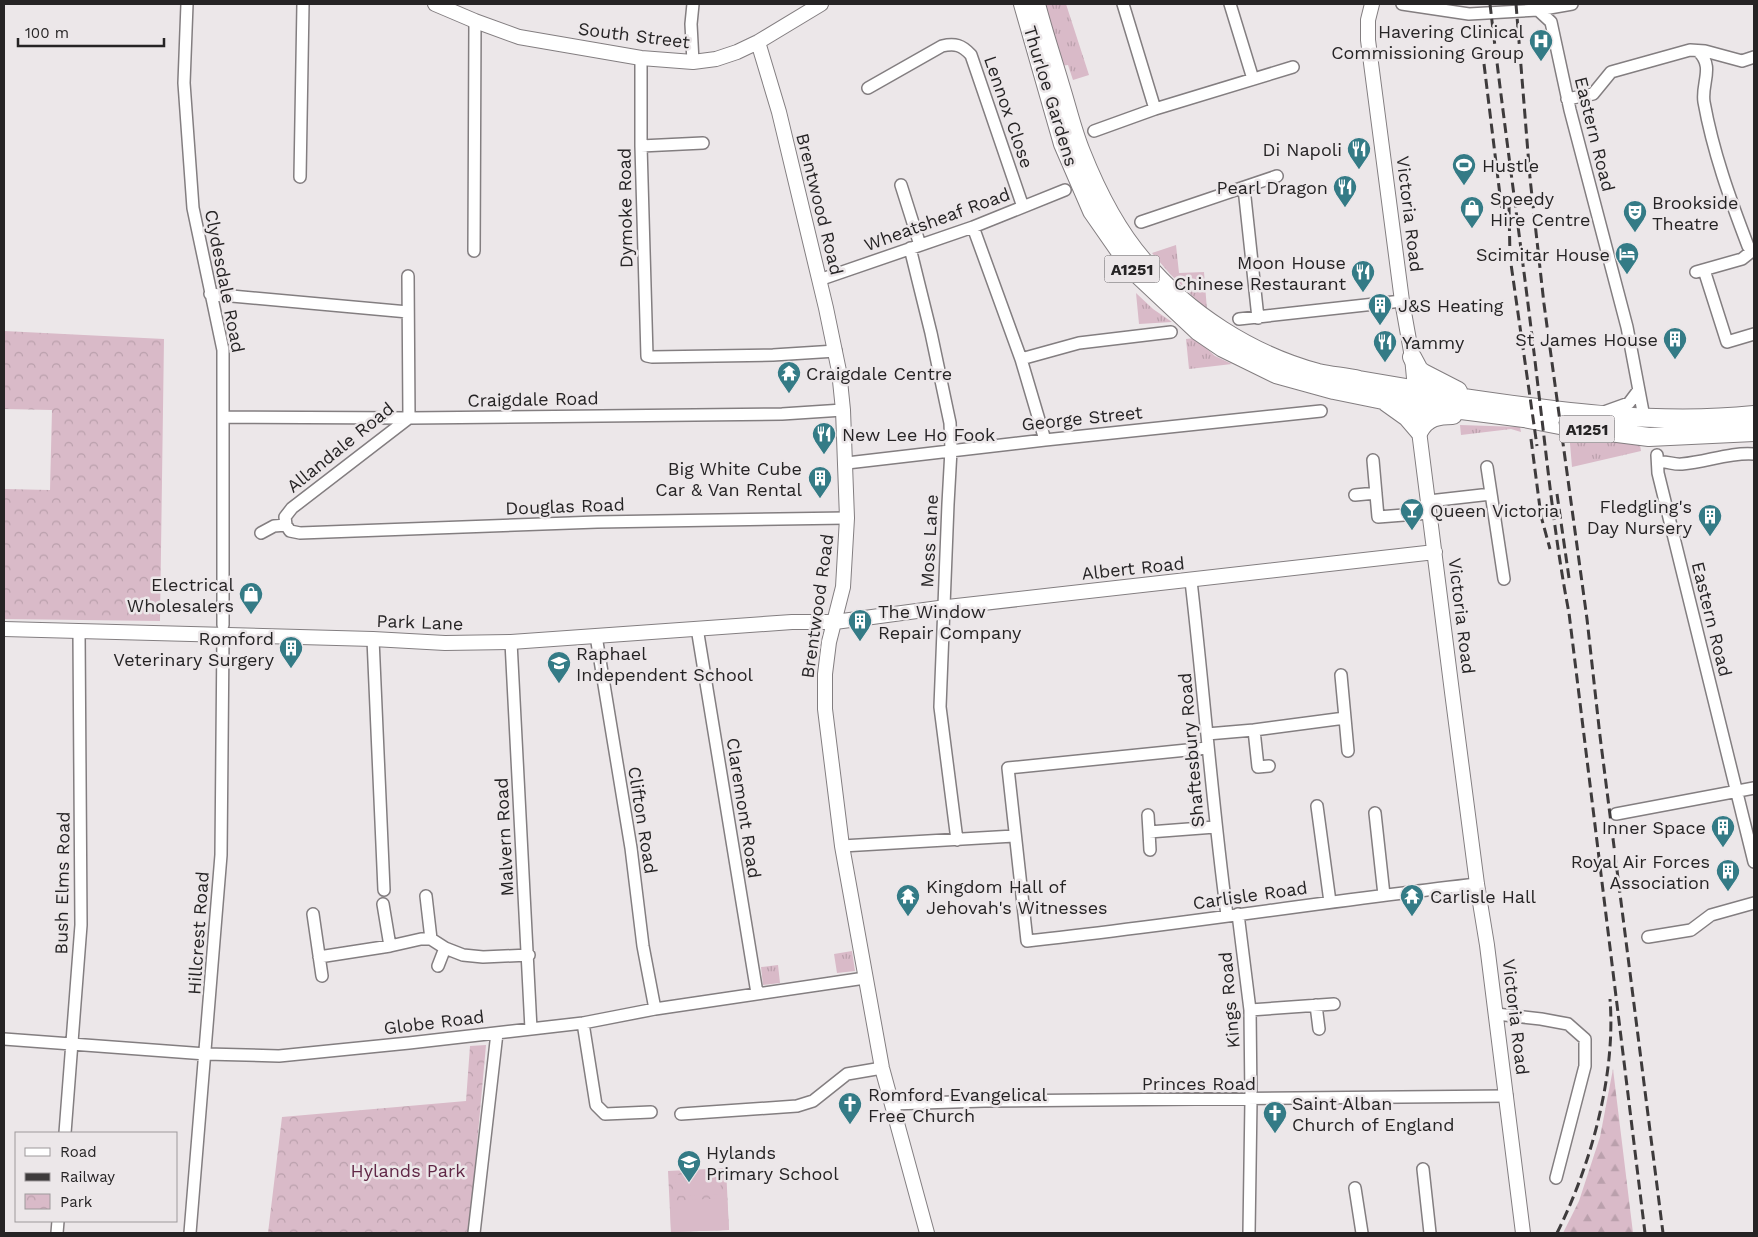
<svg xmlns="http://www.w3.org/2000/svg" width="1758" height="1237" font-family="'Work Sans',sans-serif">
  <defs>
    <pattern id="grass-tufts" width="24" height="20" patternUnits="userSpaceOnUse" patternTransform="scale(1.25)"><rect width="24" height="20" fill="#d9bac8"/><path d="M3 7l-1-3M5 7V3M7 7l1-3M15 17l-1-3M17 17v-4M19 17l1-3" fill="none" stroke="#baa0ac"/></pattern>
    <pattern id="forest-firs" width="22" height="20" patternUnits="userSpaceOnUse" patternTransform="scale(1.25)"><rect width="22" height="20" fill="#d9bac8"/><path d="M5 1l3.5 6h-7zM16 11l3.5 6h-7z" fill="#baa0ac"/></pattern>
    <pattern id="park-crowns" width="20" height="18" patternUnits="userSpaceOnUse" patternTransform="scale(1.25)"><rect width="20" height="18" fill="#d9bac8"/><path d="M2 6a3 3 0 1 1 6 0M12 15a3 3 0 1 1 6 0" fill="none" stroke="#baa0ac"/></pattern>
  </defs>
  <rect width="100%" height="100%" fill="#ece7e9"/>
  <path fill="url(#grass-tufts)" d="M 1042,4 L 1066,4 L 1089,75 L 1073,80 L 1068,65 L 1060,66 Z
    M 1176,245 L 1179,273 L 1204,272 L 1207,310 L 1170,274 L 1152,253 Z
    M 1136,293 L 1153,309 L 1172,322 L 1139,324 Z
    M 1195,338 L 1215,356 L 1232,364 L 1189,369 L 1186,339 Z
    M 1460,425 L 1520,427 L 1521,432 L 1511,429 L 1461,435 Z
    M 1569,432 L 1640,445 L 1641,451 L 1572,467 Z
    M 852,951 L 855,971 L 837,973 L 834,954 Z
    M 778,965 L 780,983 L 763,985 L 761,967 Z"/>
  <path fill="url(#forest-firs)" d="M 1613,1069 L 1633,1233 L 1563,1233 L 1579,1201 L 1600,1137 Z"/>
  <path fill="url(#park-crowns)" d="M 4,331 L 164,339 L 160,621 L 4,619 L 4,489 L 50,490 L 52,410 L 4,409 Z
    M 486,1045 L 469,1233 L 268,1233 L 282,1117 L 466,1101 L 470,1046 Z
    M 726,1168 L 729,1230 L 671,1232 L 668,1171 Z"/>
  <path fill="#d9bac8" d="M 720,1172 L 721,1194 L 676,1196 L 675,1175 Z
    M 727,1198 L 729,1230 L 671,1232 L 670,1201 Z"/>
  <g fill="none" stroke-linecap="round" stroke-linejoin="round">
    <g stroke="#837e80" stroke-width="14">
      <path id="minor" d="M 187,4 L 184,83 L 193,208 L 223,350 L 223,625
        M 1123,4 L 1155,109
        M 1230,4 L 1253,79
        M 1402,4 L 1469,14 L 1538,10 L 1572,4
        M 1538,10 L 1551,22 L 1570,110 L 1627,327 L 1644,417
        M 1698,51 C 1715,67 1701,83 1704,102 C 1713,152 1730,199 1748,246 L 1752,251
        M 641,58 L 641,146 L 647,356 L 652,357 L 773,355 L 836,351
        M 693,62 L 691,24 L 693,4
        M 868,88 L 942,46 C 955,43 962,45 971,55 L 1023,207
        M 1567,99 L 1593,94 L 1611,72 L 1690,50 L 1705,51 L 1742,61 L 1754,57
        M 1094,131 L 1155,109 L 1293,67
        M 641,146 L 703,143
        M 300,177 L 303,4
        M 901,185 L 920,245
        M 1244,188 L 1258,318
        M 1141,222 L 1277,176
        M 973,227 L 1021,359 L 1045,440
        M 910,248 L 931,333 L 950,423 L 951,450 L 948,504 L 940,707 L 957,840
        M 474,251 L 475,21
        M 1704,270 L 1727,342 L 1754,334
        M 1696,272 L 1742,259 L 1752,251
        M 819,280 L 973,227 L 1065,190
        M 210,294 L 408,312
        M 1239,319 L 1402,301
        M 1021,359 L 1079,343 L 1171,332
        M 1604,412 L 1629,403 L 1638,391
        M 224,417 L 409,418 L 782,414 L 843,410
        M 1657,455 L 1658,473 L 1754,862
        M 1373,460 L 1378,517 L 1430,513
        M 1659,462 C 1667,461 1674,465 1682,464 C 1707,462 1730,452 1754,454
        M 847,463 L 1045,440 L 1321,411
        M 1487,467 L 1504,579
        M 1355,495 L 1376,493
        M 1429,501 L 1491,494
        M 286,525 L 290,531 L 300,533 L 597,522 L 847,518
        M 286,525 L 285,517 L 292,508 L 409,418 L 408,276
        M 261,533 L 274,526 L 286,525
        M 1191,581 C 1204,692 1212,804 1227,915
        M 697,628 L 757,993
        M 596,636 L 631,848 L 643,946 L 655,1009
        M 373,639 L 384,890
        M 511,642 L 531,1029
        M 1345,718 L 1348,751
        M 1254,730 L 1345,718 L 1341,675
        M 1207,734 L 1254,730 L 1258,767 L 1269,766
        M 1207,748 L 1008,768 L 1027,941 C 1177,925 1327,901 1477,884
        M 1317,806 L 1330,902
        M 1375,813 L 1384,895
        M 1616,814 L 1754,788
        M 1148,815 L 1149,832
        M 842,846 L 1014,836
        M 1150,850 L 1149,832 L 1215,827
        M 426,896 L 431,939
        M 383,904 L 390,946
        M 313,914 L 322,976
        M 1238,914 L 1250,1010 L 1251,1100 L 1249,1233
        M 1648,937 L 1691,930 L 1711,915 L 1754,903
        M 319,957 L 390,946 L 421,939 L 431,939 L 445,948 L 463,955 L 483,957 L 529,955
        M 438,966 L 445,948
        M 1316,1005 L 1319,1029
        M 1250,1010 L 1334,1004
        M 1496,1014 L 1541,1019 L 1568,1024 L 1585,1039 L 1585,1066 L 1556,1178
        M 583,1023 L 596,1105 L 605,1114 L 651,1112
        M 4,1039 L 206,1054 L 279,1056 L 409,1043 L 583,1023 L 655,1009 L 865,978
        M 892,1104 L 984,1101 L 1507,1096
        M 681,1114 L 797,1106 L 813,1101 L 847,1074 L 882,1068
        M 65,1133 L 81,925 L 79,632
        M 1423,1169 L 1430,1233
        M 1355,1188 L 1362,1233
        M 57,1233 L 58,1221
        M 190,1233 L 221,855 L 223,635
        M 474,1233 L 497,1033"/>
    </g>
    <g stroke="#837e80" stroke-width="16">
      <path id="tertiary" d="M 435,4 L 475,21 L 519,37 L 641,58 L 693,62 L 716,59 L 737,52 L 758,42 L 821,4
        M 1372,4 L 1368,20 L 1368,40 L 1402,301 L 1412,357 L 1419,431 L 1452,692 L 1477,884 L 1487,945 L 1523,1233
        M 758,42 L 779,112 L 826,308 L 839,371 L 843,410 L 847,518 L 843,587 L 829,642 L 825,674 L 825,709 L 842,846 L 882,1068 L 927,1233
        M 4,629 L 373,639 L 445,643 L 511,642 L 792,622 L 835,622 L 939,608 L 1435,552"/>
    </g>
    <g stroke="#837e80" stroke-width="20">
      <path id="primary" d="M 1023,4 L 1063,144 L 1092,211 L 1133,270 L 1198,331 L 1223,348 L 1276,374 L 1334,390 L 1383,400 L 1524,418 L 1570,427 L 1649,437 L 1754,432
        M 1036,4 C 1043,31 1052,58 1060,85 C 1067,107 1072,130 1081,152 C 1096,190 1116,230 1143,261 C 1187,314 1251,355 1318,373 C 1331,376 1346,377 1359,380 C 1395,386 1430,392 1465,398 C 1560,412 1658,425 1754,415
        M 1412,357 L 1419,370 L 1423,373 L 1458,391
        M 1386,402 L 1407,417 L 1419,431 C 1427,417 1438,415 1453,415"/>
    </g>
    <use href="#minor" stroke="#fff" stroke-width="11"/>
    <use href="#tertiary" stroke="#fff" stroke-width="14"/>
    <use href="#primary" stroke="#fff" stroke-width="18"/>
    <path stroke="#3e3b3c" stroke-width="3" stroke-dasharray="10 5" stroke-linecap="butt" d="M 1490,4 C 1505,134 1524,264 1539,395 C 1548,468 1555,541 1569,613 L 1645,1233
      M 1516,4 L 1530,178 L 1544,304 L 1587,619 L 1600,736 L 1663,1233
      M 1484,64 L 1503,220
      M 1509,206 L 1510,257 L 1537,446
      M 1531,439 L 1541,516 L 1550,549
      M 1557,494 L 1569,578
      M 1557,1233 C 1591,1165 1616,1075 1610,999"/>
  </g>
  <defs>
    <g id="hospital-pin" transform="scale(1.25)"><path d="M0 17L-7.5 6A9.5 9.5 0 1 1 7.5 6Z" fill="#347b86" stroke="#ece7e9"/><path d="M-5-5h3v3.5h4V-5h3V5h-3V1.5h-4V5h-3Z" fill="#fff"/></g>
    <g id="restaurant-pin" transform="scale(1.25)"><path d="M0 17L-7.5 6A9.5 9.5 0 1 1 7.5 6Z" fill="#347b86" stroke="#ece7e9"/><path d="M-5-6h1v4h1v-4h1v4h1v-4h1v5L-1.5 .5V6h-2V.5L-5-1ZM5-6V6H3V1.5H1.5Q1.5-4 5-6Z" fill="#fff"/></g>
    <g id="stadium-pin" transform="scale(1.25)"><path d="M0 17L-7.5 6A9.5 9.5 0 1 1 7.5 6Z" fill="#347b86" stroke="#ece7e9"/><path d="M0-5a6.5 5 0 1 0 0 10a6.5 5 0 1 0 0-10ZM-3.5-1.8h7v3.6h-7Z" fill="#fff"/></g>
    <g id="shop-pin" transform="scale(1.25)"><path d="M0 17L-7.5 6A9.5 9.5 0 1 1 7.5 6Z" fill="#347b86" stroke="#ece7e9"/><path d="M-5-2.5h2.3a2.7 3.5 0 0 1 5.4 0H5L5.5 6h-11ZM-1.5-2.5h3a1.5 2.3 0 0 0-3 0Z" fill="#fff"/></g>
    <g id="theatre-pin" transform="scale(1.25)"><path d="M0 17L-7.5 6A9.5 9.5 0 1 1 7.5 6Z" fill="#347b86" stroke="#ece7e9"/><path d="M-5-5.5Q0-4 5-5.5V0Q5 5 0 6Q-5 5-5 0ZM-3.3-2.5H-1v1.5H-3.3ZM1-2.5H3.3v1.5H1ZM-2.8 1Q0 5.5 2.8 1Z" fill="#fff"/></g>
    <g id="hotel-pin" transform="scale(1.25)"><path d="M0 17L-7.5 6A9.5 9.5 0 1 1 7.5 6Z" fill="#347b86" stroke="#ece7e9"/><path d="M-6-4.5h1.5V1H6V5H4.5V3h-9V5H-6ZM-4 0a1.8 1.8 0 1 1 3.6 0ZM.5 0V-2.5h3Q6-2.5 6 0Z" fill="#fff"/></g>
    <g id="building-pin" transform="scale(1.25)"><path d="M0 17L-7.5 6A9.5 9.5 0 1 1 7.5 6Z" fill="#347b86" stroke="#ece7e9"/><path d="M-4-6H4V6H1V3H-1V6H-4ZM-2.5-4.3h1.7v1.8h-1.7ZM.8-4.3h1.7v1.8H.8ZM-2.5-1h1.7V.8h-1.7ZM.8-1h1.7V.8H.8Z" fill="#fff"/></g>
    <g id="temple-pin" transform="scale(1.25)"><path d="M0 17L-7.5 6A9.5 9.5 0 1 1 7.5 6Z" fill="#347b86" stroke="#ece7e9"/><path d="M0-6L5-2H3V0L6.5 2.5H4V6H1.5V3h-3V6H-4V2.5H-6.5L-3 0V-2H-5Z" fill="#fff"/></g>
    <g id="bar-pin" transform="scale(1.25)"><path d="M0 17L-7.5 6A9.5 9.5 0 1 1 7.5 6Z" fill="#347b86" stroke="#ece7e9"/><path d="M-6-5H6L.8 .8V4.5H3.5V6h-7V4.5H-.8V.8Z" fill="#fff"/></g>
    <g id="school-pin" transform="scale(1.25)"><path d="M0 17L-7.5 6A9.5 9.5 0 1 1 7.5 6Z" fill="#347b86" stroke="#ece7e9"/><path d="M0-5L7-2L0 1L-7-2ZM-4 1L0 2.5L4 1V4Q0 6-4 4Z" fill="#fff"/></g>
    <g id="church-pin" transform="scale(1.25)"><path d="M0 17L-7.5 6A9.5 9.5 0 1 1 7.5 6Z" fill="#347b86" stroke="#ece7e9"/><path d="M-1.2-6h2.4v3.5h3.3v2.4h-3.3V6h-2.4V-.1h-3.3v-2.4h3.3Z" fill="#fff"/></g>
  </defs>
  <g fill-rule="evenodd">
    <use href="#hospital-pin" x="1541" y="41"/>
    <use href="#restaurant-pin" x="1359" y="149"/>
    <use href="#stadium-pin" x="1464" y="165"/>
    <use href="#restaurant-pin" x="1345" y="187"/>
    <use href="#shop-pin" x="1472" y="208"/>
    <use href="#theatre-pin" x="1635" y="212"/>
    <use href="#hotel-pin" x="1627" y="254"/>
    <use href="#restaurant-pin" x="1363" y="272"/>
    <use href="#building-pin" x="1380" y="305"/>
    <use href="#building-pin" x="1675" y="339"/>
    <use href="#restaurant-pin" x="1385" y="342"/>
    <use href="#temple-pin" x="789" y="373"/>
    <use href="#restaurant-pin" x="824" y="434"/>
    <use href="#building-pin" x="820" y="478"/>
    <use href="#bar-pin" x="1412" y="510"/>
    <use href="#building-pin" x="1710" y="516"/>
    <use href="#shop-pin" x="251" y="594"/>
    <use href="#building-pin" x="860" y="621"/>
    <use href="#building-pin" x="291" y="648"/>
    <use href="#school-pin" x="559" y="663"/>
    <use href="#building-pin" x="1723" y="827"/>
    <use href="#building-pin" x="1728" y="871"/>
    <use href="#temple-pin" x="908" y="896"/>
    <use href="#temple-pin" x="1412" y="896"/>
    <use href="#church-pin" x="850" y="1104"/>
    <use href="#church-pin" x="1275" y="1113"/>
    <use href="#school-pin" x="689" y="1162"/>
  </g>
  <g text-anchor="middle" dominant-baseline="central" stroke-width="5" stroke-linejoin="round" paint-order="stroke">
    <g fill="#ece7e9" stroke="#615e60" stroke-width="1">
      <rect x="1104.5" y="255.5" width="55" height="27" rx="4"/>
      <rect x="1559.5" y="415.5" width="55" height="27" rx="4"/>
    </g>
    <g font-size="16" font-weight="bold" fill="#262425">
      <text x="1132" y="269">A1251</text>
      <text x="1587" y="429">A1251</text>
    </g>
    <g font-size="18" fill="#262425" stroke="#ece7e9" text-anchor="start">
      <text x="1524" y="31" text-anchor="end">Havering Clinical<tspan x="1524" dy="21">Commissioning Group</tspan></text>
      <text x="1342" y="149" text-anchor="end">Di Napoli</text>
      <text x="1482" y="165">Hustle</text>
      <text x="1328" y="187" text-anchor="end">Pearl Dragon</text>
      <text x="1490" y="198">Speedy<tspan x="1490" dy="21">Hire Centre</tspan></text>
      <text x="1652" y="202">Brookside<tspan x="1652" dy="21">Theatre</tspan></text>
      <text x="1610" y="254" text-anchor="end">Scimitar House</text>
      <text x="1346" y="262" text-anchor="end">Moon House<tspan x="1346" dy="21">Chinese Restaurant</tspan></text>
      <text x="1398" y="305">J&amp;S Heating</text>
      <text x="1658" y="339" text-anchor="end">St James House</text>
      <text x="1402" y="342">Yammy</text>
      <text x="806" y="373">Craigdale Centre</text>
      <text x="842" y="434">New Lee Ho Fook</text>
      <text x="802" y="468" text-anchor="end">Big White Cube<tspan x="802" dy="21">Car &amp; Van Rental</tspan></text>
      <text x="1692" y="506" text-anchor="end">Fledgling's<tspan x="1692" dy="21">Day Nursery</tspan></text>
      <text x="1430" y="510">Queen Victoria</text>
      <text x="234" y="584" text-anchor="end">Electrical<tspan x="234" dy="21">Wholesalers</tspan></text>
      <text x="878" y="611">The Window<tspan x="878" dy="21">Repair Company</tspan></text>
      <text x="274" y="638" text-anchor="end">Romford<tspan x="274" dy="21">Veterinary Surgery</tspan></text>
      <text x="576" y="653">Raphael<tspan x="576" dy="21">Independent School</tspan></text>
      <text x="1706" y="827" text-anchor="end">Inner Space</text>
      <text x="1710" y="861" text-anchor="end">Royal Air Forces<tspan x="1710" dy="21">Association</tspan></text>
      <text x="926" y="886">Kingdom Hall of<tspan x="926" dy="21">Jehovah's Witnesses</tspan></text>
      <text x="1430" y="896">Carlisle Hall</text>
      <text x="868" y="1094">Romford Evangelical<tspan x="868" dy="21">Free Church</tspan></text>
      <text x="1292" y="1103">Saint Alban<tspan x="1292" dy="21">Church of England</tspan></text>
      <text x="706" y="1152">Hylands<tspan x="706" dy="21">Primary School</tspan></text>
    </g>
    <g font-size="18" fill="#262425" stroke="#ece7e9">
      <text transform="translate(634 35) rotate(7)">South Street</text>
      <text transform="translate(1051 96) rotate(73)">Thurloe Gardens</text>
      <text transform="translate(1009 112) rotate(71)">Lennox Close</text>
      <text transform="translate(1595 134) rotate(76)">Eastern Road</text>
      <text transform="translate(820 204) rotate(76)">Brentwood Road</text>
      <text transform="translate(625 208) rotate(-91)">Dymoke Road</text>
      <text transform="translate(1410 214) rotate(83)">Victoria Road</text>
      <text transform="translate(937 219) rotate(-20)">Wheatsheaf Road</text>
      <text transform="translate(225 281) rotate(79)">Clydesdale Road</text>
      <text transform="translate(533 399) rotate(-1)">Craigdale Road</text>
      <text transform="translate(1082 418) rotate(-6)">George Street</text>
      <text transform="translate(340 447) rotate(-39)">Allandale Road</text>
      <text transform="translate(565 506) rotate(-2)">Douglas Road</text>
      <text transform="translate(929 541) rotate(-87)">Moss Lane</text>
      <text transform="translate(1133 568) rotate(-6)">Albert Road</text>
      <text transform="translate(817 606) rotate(-82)">Brentwood Road</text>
      <text transform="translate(1462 616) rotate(83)">Victoria Road</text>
      <text transform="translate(1712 619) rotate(76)">Eastern Road</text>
      <text transform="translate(420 622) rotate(2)">Park Lane</text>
      <text transform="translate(1191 750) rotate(-95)">Shaftesbury Road</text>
      <text transform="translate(744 808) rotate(81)">Claremont Road</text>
      <text transform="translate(643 820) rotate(81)">Clifton Road</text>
      <text transform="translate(504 837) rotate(-93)">Malvern Road</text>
      <text transform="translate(62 883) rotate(-89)">Bush Elms Road</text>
      <text transform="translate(1250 895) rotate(-8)">Carlisle Road</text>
      <text transform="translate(198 933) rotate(-86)">Hillcrest Road</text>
      <text transform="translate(1229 1000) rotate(-95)">Kings Road</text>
      <text transform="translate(1516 1017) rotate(83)">Victoria Road</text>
      <text transform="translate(434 1022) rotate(-7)">Globe Road</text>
      <text x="1199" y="1083">Princes Road</text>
    </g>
    <g font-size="18" fill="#602746" stroke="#ece7e9">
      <text x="408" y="1170">Hylands Park</text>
    </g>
  </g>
  <rect width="1758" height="1237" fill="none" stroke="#262425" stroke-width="10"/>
  <rect x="15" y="1132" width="162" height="90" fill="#ece7e9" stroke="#9d999b"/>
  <rect x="25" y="1148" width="25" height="8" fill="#ffffff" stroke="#9d999b"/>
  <text x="60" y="1157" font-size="15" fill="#262425">Road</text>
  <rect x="25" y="1173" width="25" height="8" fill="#3e3b3c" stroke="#9d999b"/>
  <text x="60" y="1182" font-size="15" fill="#262425">Railway</text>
  <rect x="25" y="1194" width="25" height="15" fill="url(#park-crowns)" stroke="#9d999b"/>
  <text x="60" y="1207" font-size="15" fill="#262425">Park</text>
  <path d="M18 38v8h146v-8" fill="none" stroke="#262425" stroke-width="2.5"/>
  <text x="25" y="38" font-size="15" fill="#262425" stroke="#ece7e9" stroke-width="4" paint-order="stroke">100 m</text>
</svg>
